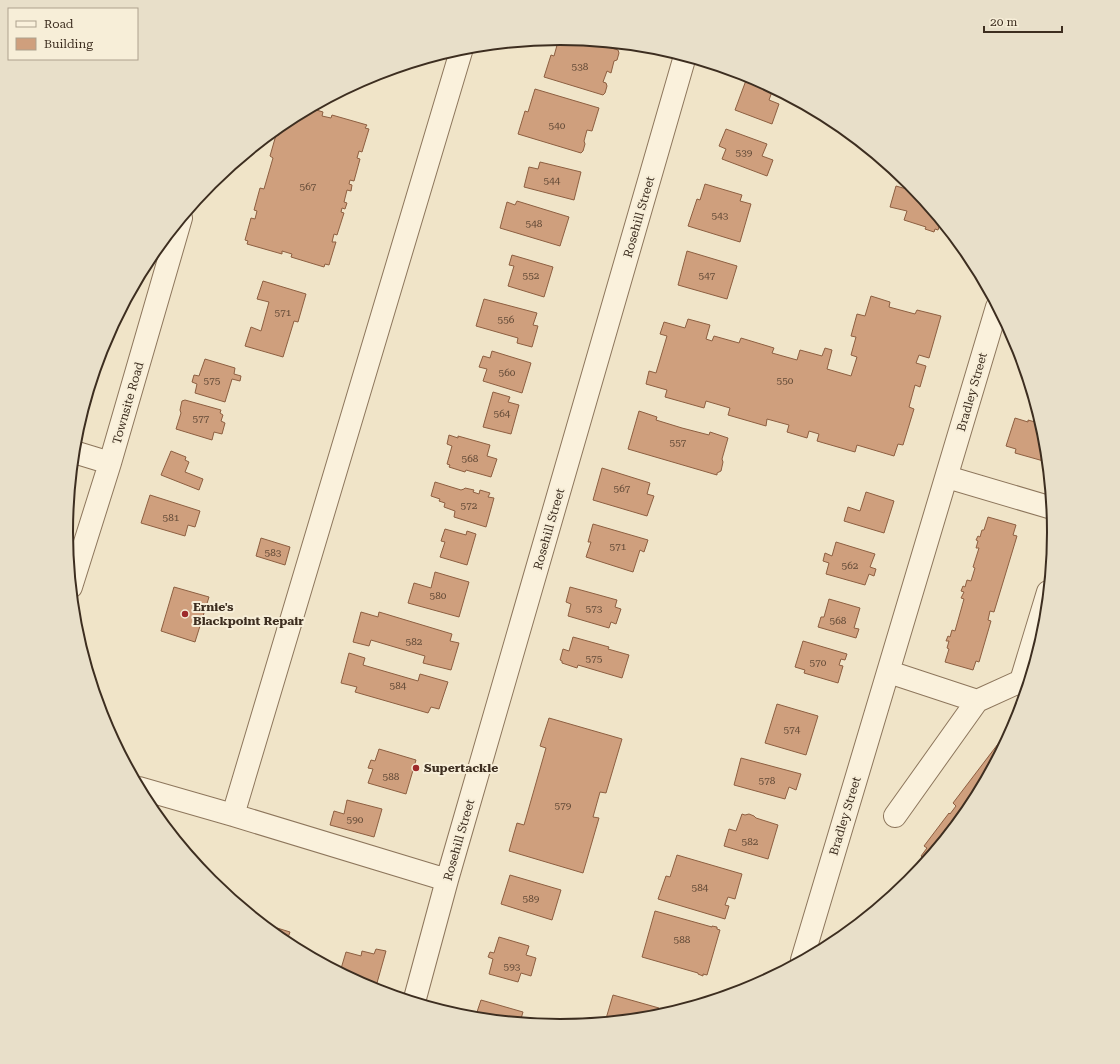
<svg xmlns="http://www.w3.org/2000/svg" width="1120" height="1064" font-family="'Roboto Serif',serif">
  <rect width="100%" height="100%" fill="#f0e4c8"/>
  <path fill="#cf9f7d" stroke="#8d5f41" d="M 559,38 L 589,41 L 618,50 L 619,53 L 617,60 L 614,61 L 611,73 L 607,71 L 603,82 L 606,83 L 607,86 L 605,93 L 603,95 L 544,77 L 551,55 L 554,56 Z
    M 748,75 L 773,89 L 769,100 L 779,104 L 772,124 L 735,110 Z
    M 535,89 L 599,108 L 592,131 L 587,130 L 584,141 L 585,144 L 583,151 L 581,153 L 518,134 L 525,111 L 528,112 Z
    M 310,108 L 323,112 L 322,116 L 331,118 L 332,115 L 367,125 L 365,128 L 369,129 L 362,152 L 359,151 L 357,158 L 360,159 L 354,181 L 350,180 L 349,184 L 352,185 L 351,191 L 347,190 L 344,202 L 347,203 L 345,209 L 342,208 L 341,212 L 344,213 L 337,235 L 334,234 L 332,242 L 336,242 L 329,265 L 325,264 L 324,267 L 291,257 L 292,254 L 282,251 L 282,254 L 247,244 L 248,241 L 245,240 L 251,218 L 255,219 L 257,211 L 254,210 L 260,188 L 264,189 L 273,158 L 270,156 L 276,135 L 279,135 L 282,128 L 279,127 L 286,121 Z
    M 726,129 L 767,144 L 762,156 L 773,160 L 767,176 L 722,159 L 726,149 L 719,146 Z
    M 540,162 L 581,172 L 574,200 L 524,187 L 529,167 L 538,169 Z
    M 705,184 L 742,195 L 740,201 L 751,204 L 740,242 L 688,226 L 697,199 L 700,200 Z
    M 896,186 L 917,192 L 941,221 L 938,230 L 935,229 L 934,232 L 925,229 L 926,227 L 904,220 L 907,211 L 890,207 Z
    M 517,201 L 569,217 L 560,246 L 500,228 L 507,202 L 515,205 Z
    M 687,251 L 737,266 L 727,299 L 678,285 Z
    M 512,255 L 553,267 L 544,297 L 508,286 L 514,266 L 509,265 Z
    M 263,281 L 306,294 L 298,322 L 294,321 L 283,357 L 245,346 L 251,327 L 261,331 L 269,302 L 257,299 Z
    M 871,296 L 890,302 L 889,307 L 915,314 L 917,310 L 941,316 L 929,358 L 919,355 L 916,363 L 926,366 L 920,387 L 915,385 L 909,407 L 914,409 L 903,445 L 898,444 L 894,456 L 857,445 L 855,452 L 817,441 L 819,434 L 809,431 L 807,438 L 787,432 L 789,425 L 767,419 L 766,426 L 728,415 L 730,408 L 706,401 L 704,408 L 665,397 L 667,390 L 646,384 L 649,371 L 656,373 L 667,336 L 660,334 L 664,322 L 685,328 L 688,319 L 710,325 L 706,339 L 712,341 L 714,336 L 739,343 L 741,338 L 774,348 L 772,353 L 797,360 L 800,350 L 822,356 L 825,348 L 832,350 L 827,369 L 851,376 L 857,357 L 851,355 L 856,337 L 851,336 L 857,314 L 865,316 Z
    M 484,299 L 537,313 L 533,325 L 538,326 L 532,347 L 517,343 L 518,338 L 476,326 Z
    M 492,351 L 531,363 L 522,393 L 483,381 L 487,369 L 479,367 L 483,356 L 490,358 Z
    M 205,359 L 235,368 L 234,374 L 241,376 L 240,381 L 232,379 L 225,402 L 195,393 L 197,384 L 192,382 L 194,375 L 199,376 Z
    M 493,392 L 510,397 L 508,402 L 519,405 L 511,434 L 483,427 Z
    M 185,400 L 221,410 L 220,413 L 223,415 L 221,421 L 225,423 L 222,434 L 214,432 L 212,440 L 176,429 L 181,413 L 180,410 L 182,401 Z
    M 639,411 L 657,417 L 656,420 L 682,428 L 709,435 L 710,432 L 728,438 L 722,459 L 723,462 L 721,471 L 717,473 L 717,475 L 628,449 Z
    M 1015,418 L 1028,422 L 1028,420 L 1035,422 L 1036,420 L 1040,421 L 1040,423 L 1041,424 L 1045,436 L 1047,462 L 1015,453 L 1016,449 L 1006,446 Z
    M 449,435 L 458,438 L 458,436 L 490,445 L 487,456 L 497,459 L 491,477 L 466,470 L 465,472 L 449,467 L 450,465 L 447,464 L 452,446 L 447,444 Z
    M 171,451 L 186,457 L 185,460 L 189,462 L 185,472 L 203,479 L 199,490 L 161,475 Z
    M 602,468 L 650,483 L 647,494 L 654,496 L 647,516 L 593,500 Z
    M 435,482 L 461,490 L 464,489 L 465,488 L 474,490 L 473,492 L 479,494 L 480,490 L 490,493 L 488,497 L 494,498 L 486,527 L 454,517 L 455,511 L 444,507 L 445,503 L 439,501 L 440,499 L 431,496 Z
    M 866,492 L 894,501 L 884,533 L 844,521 L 848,507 L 860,511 Z
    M 150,495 L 200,511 L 195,527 L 188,525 L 185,536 L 141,523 Z
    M 988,517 L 1016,525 L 1013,535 L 1017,536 L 994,612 L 990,611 L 988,620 L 991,621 L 979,662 L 976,661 L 973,670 L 945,662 L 949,649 L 947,648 L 949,641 L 946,641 L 948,636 L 950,637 L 952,630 L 955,631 L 964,599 L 961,598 L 964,592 L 961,591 L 963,586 L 965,587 L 967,580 L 971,581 L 975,568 L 973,567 L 979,548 L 976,548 L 978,541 L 976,540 L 978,536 L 980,537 L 982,530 L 984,530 Z
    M 593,524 L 648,540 L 644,552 L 640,550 L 633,572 L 586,557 L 591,542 L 588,542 Z
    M 445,529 L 466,535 L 467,531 L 476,534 L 467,565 L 440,557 L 445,542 L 441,541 Z
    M 261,538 L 290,547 L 285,565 L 256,556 Z
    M 836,542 L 875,554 L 870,567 L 876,569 L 874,576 L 869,574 L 865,585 L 826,574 L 829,563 L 823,561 L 825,553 L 832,556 Z
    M 435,572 L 469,582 L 459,617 L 408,603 L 414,583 L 431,588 Z
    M 174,587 L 209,597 L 195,642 L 161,631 Z
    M 570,587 L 617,600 L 615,607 L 621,609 L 616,624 L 611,622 L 609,628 L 568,616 L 571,604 L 566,602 Z
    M 829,599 L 860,608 L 854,628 L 859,629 L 856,638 L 818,627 L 821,617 L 824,617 Z
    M 361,612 L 378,617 L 379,612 L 452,634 L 450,641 L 459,643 L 451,670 L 423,663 L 425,656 L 371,640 L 369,646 L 353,642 Z
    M 573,637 L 609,647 L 608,649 L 629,655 L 622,678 L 578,665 L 577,668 L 562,663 L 562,661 L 560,660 L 563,649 L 569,651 Z
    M 803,641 L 847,654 L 845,660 L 841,659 L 839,665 L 843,666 L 838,683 L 804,673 L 805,670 L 795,667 Z
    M 349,653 L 365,658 L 363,665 L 418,681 L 420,674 L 448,682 L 439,709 L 431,707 L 428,713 L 355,692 L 357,687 L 341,683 Z
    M 777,704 L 818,716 L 806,755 L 765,743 Z
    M 549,718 L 622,739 L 606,793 L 600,792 L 593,817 L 599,818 L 583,873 L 509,851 L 517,823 L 524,825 L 546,748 L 540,746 Z
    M 1001,740 L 1004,743 L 1006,740 L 971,807 L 926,861 L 921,856 L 927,848 L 924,846 L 949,813 L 950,814 L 956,806 L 953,803 Z
    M 379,749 L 416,760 L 406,794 L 368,783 L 373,769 L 368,768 L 371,760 L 375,761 Z
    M 741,758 L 801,774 L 796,790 L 789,787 L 785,799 L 734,785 Z
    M 347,800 L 382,809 L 374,837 L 330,825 L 334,811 L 344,814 Z
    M 742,814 L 745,815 L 749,814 L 754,816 L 756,818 L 778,825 L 768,859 L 724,846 L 729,829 L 736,831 Z
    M 677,855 L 742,874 L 735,899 L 728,897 L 725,905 L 729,906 L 725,919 L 658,899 L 666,876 L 670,877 Z
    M 510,875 L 561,890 L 552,920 L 501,904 Z
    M 206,876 L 217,879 L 216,885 L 211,881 Z
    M 655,911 L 712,927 L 712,926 L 717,927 L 717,929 L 720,930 L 707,975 L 703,974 L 703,976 L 698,974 L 698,973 L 642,957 Z
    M 261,923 L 290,932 L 286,943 L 285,943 Z
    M 499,937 L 529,946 L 526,955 L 536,958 L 531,976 L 521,973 L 518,982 L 489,974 L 493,959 L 488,957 L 490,952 L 494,953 Z
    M 376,949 L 386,951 L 375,990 L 340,972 L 346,952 L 361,956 L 362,951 L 374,954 Z
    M 613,995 L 659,1008 L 657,1016 L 605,1022 Z
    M 481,1000 L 523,1012 L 520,1022 L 475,1018 Z"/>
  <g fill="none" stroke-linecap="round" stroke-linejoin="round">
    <g stroke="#8d765c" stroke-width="24">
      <path id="minor" d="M 74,452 L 110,463
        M 947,477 L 1052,508
        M 71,587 L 110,463 L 181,218
        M 889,672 L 977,701
        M 1021,681 L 1048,592
        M 139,788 L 233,815 L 447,880
        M 233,815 L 462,48
        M 895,816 L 977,701 L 1030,677
        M 802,960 L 997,307
        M 414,1002 L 447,880 L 685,56"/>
    </g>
    <use href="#minor" stroke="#faf1dc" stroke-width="22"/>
  </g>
  <g fill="#9e2a2b" stroke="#f7eed8" stroke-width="1.5">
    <circle cx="185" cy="614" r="4"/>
    <circle cx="416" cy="768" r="4"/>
  </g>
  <g text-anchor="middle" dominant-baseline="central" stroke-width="4" stroke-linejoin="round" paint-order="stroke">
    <g font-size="10" fill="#624a37">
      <text x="580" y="66">538</text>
      <text x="557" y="125">540</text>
      <text x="744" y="152">539</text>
      <text x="552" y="180">544</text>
      <text x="308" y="186">567</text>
      <text x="720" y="215">543</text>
      <text x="534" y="223">548</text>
      <text x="531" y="275">552</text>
      <text x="707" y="275">547</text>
      <text x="283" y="312">571</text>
      <text x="506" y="319">556</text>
      <text x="507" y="372">560</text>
      <text x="212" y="380">575</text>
      <text x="785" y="380">550</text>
      <text x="502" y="413">564</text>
      <text x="201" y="418">577</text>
      <text x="678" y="442">557</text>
      <text x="470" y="458">568</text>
      <text x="622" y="488">567</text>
      <text x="469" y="505">572</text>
      <text x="171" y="517">581</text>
      <text x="618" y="546">571</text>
      <text x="273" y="552">583</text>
      <text x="850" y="565">562</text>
      <text x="438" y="595">580</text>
      <text x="594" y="608">573</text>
      <text x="838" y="620">568</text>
      <text x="414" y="641">582</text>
      <text x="594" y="658">575</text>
      <text x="818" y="662">570</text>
      <text x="398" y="685">584</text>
      <text x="792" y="729">574</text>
      <text x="391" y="776">588</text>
      <text x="767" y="780">578</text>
      <text x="563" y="805">579</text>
      <text x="355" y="819">590</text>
      <text x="750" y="841">582</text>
      <text x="700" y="887">584</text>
      <text x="531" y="898">589</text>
      <text x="682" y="939">588</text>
      <text x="512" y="966">593</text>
    </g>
    <g font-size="12" fill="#3d2e20" stroke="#f7eed8">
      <text transform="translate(639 217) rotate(-74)">Rosehill Street</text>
      <text transform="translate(972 392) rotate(-74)">Bradley Street</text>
      <text transform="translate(128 403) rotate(-74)">Townsite Road</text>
      <text transform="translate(549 529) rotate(-74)">Rosehill Street</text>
      <text transform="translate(845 816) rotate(-73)">Bradley Street</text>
      <text transform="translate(459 840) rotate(-74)">Rosehill Street</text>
    </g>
    <g font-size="12" font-weight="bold" fill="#3d2e20" stroke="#f7eed8" text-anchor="start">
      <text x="193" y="607">Ernie's<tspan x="193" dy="14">Blackpoint Repair</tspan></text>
      <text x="424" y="768">Supertackle</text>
    </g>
  </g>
  <path d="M0 0H1120V1064H0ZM73 532a487 487 0 1 1 974 0a487 487 0 1 1-974 0Z" fill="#e8dfc9" fill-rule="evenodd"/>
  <path fill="none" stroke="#3d2e20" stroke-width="2" d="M73 532a487 487 0 1 1 974 0a487 487 0 1 1-974 0Z"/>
  <rect x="8" y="8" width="130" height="52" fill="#f7eed8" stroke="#ada18e"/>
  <rect x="16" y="21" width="20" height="6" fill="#faf1dc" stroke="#ada18e"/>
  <text x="44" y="28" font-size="12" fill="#3d2e20">Road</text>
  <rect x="16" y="38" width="20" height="12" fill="#cf9f7d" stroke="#ada18e"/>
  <text x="44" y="48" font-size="12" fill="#3d2e20">Building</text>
  <path d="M984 26v6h78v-6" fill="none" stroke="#3d2e20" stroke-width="2"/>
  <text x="990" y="26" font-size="12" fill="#3d2e20" stroke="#f7eed8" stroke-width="3" paint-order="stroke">20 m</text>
</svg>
